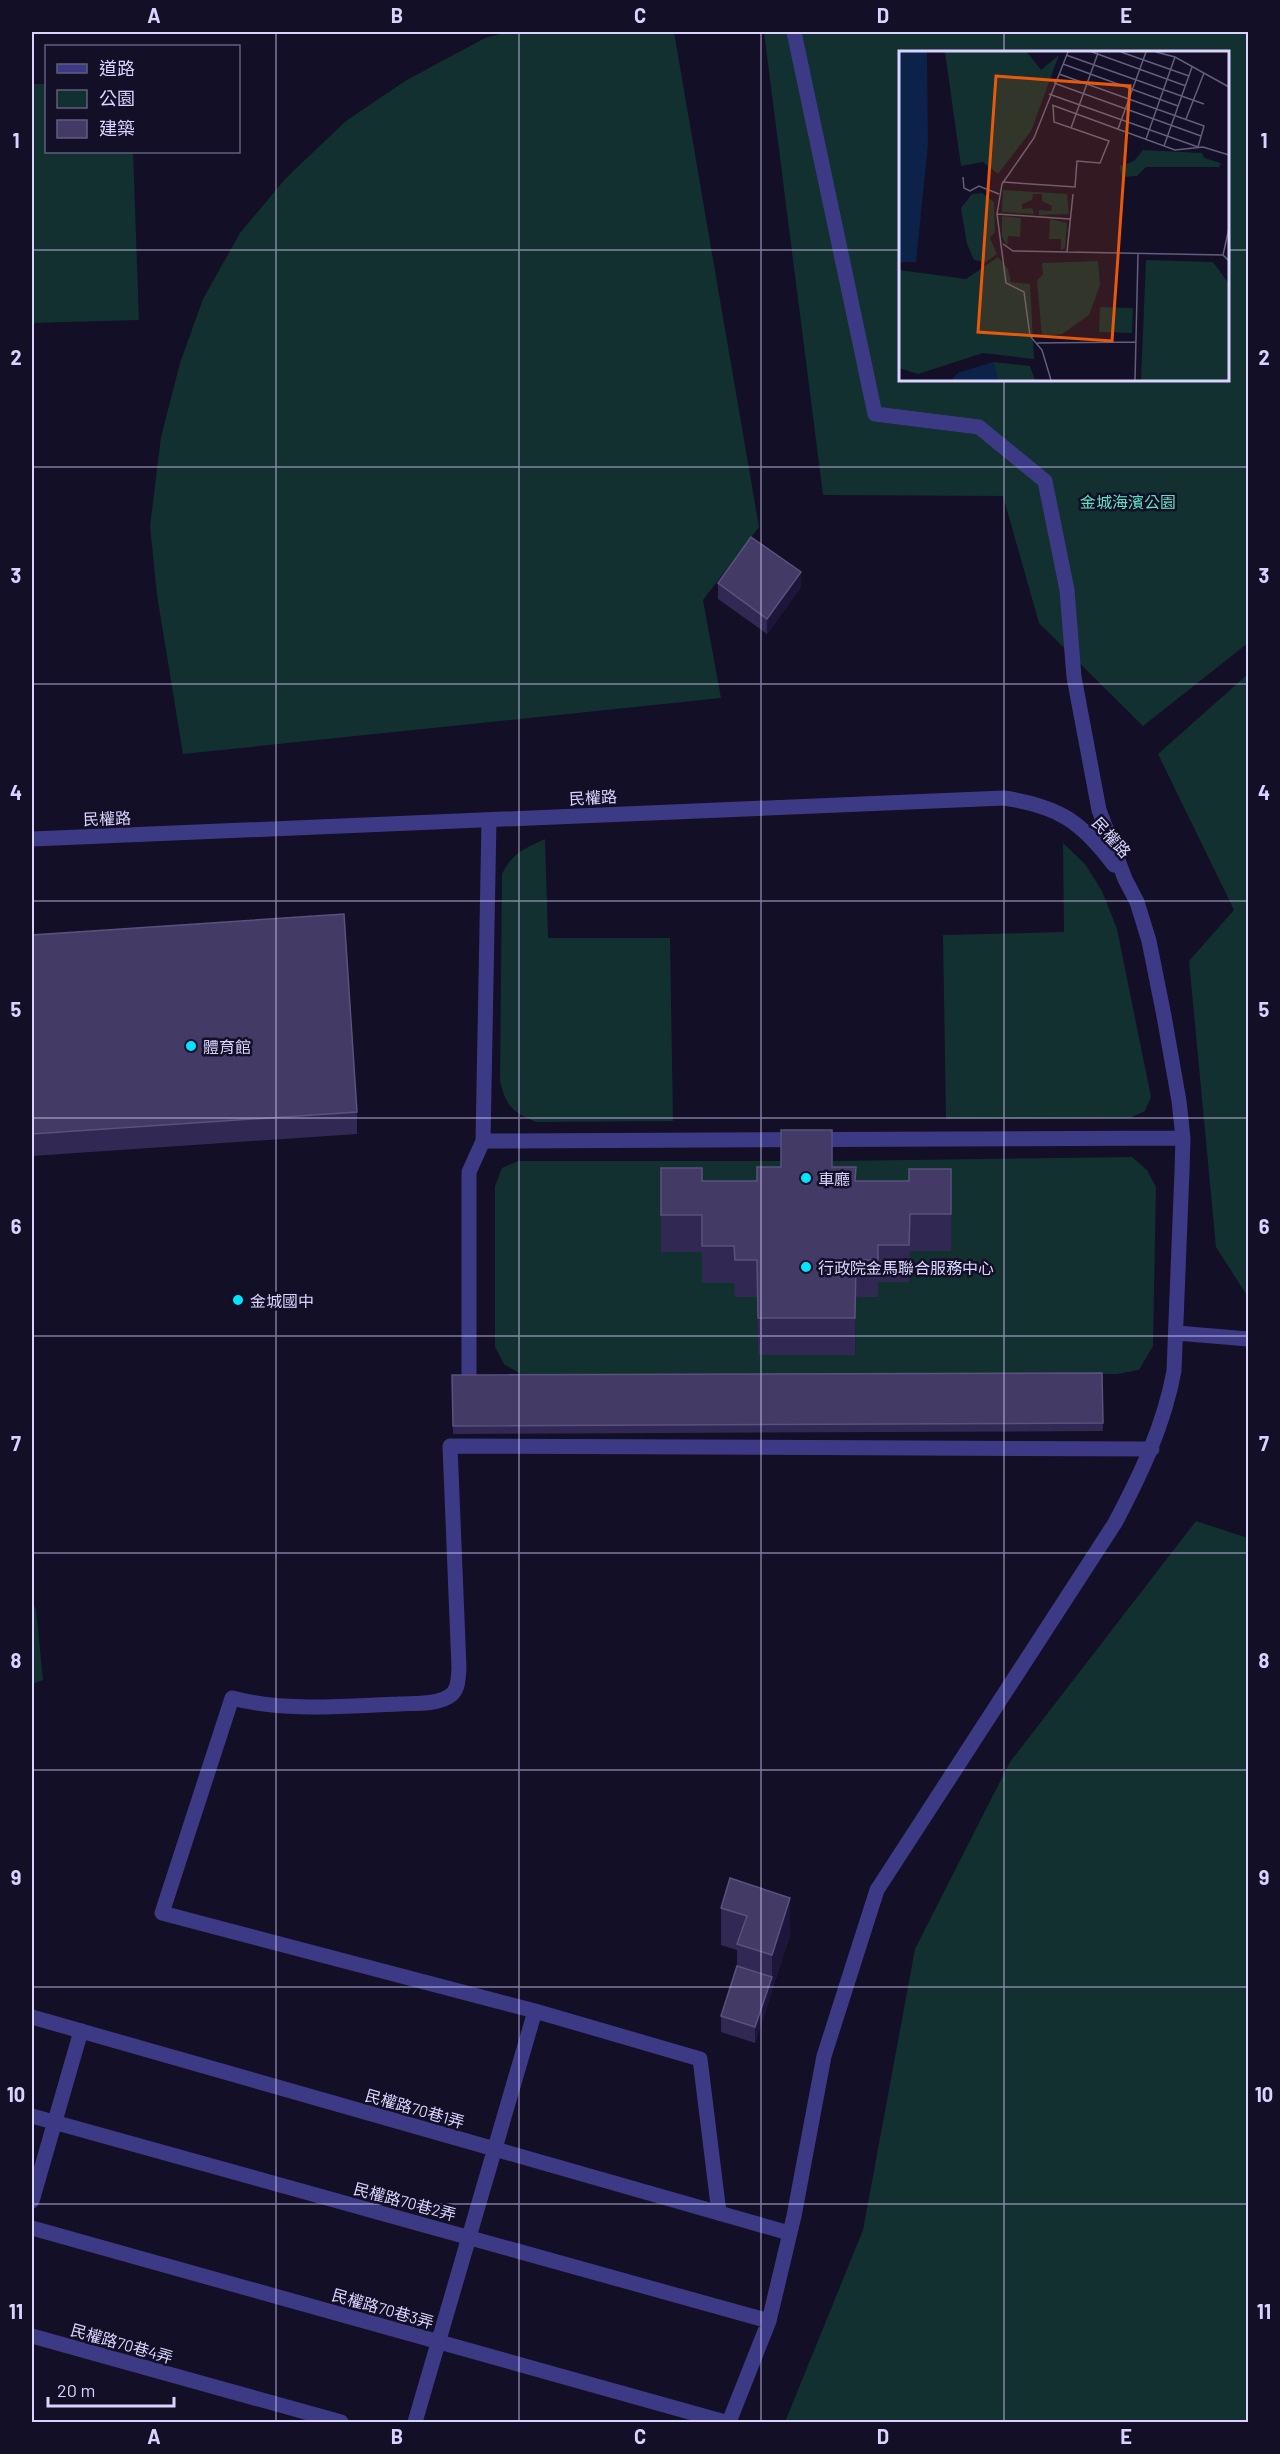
<svg xmlns="http://www.w3.org/2000/svg" width="1280" height="2454" font-family="Barlow,'Noto Sans TC',sans-serif">
  <rect width="100%" height="100%" fill="#130f26"/>
  <path fill="#12302f" fill-rule="evenodd" d="M 508,32 L 674,32 L 759,527 L 703,600 L 721,698 L 183,754 L 157,595 L 150,526 L 161,437 L 180,363 L 203,299 L 240,233 L 286,178 L 346,121 L 405,81 L 485,38 Z
    M 764,32 L 1248,32 L 1248,643 L 1143,726 L 1039,623 L 1003,496 L 823,495 ZM 900,52 L 1228,52 L 1228,380 L 900,380 Z
    M 32,84 L 46,84 L 46,152 L 133,152 L 139,320 L 32,323 Z
    M 1248,674 L 1248,1297 L 1216,1247 L 1189,961 L 1234,910 L 1158,754 Z
    M 545,839 L 548,938 L 670,938 L 673,1121 L 536,1122 C 512,1112 506,1106 500,1081 L 502,874 C 513,852 524,849 545,839 Z
    M 1063,843 L 1085,864 L 1102,891 L 1117,929 L 1151,1097 L 1145,1111 L 1130,1118 L 946,1119 L 943,935 L 1064,932 Z
    M 1132,1157 L 1147,1170 L 1156,1187 L 1153,1346 L 1139,1370 L 1117,1374 L 522,1375 L 504,1364 L 495,1347 L 495,1186 L 502,1168 L 518,1161 L 781,1161 L 781,1170 L 702,1252 L 702,1283 L 734,1283 L 757,1297 L 758,1355 L 855,1355 L 856,1297 L 878,1282 L 909,1282 L 910,1251 L 951,1251 L 832,1204 L 833,1161 Z
    M 1196,1521 L 1248,1538 L 1248,2422 L 785,2422 L 863,2230 L 915,1949 L 1010,1762 Z
    M 32,1603 L 36,1609 L 43,1680 L 32,1684 Z"/>
  <g fill="none" stroke-linecap="round" stroke-linejoin="round">
    <path stroke="#3d3a85" stroke-width="15" d="M 32,839 L 1004,798 C 1058,806 1081,821 1114,865
      M 483,1141 L 1183,1138
      M 1177,1333 L 1248,1339
      M 469,1383 L 469,1172 L 483,1141 L 489,820
      M 32,2116 L 769,2321
      M 32,2201 L 81,2031
      M 719,2213 L 700,2059 L 535,2011 L 162,1913 L 232,1698 C 285,1712 344,1706 398,1704 C 414,1703 434,1705 448,1697 C 459,1691 458,1679 459,1668 L 450,1446 L 1152,1449
      M 32,2228 L 725,2422
      M 32,2336 L 341,2422
      M 415,2422 L 535,2011
      M 729,2422 L 769,2321 L 794,2216 L 824,2056 L 877,1890 L 1115,1523 C 1141,1474 1164,1425 1174,1371 L 1182,1171 L 1183,1138 L 1179,1101 L 1164,1016 L 1149,941 L 1137,902 L 1125,879 L 1099,810 L 1074,677 L 1067,590 L 1045,481 L 979,427 L 875,414 L 794,32"/>
    <path stroke="#3d3a85" stroke-width="15" d="M 32,2017 L 789,2233"/>
  </g>
  <path fill="#312854" d="M 718,583 L 801,587 L 767,634 L 718,599 Z
    M 32,935 L 357,1112 L 357,1134 L 32,1156 Z
    M 832,1167 L 856,1181 L 909,1181 L 951,1169 L 951,1251 L 910,1251 L 909,1282 L 878,1282 L 878,1297 L 856,1297 L 855,1355 L 758,1355 L 757,1297 L 735,1297 L 734,1283 L 702,1283 L 702,1252 L 661,1252 L 661,1168 L 702,1181 L 757,1181 Z
    M 1102,1373 L 1103,1431 L 453,1434 L 452,1375 Z
    M 730,1878 L 790,1935 L 755,2043 L 721,2032 L 721,2016 L 737,1966 L 737,1950 L 721,1945 L 721,1908 Z"/>
  <path fill="#1d163a" d="M 801,572 L 801,587 L 767,634 L 767,619 Z
    M 790,1898 L 790,1935 L 755,2043 L 755,2027 L 772,1977 L 772,1955 Z"/>
  <path fill="#433a66" stroke="#5a527e" stroke-width="1.5" d="M 751,537 L 801,572 L 767,619 L 718,583 Z
    M 344,914 L 357,1112 L 32,1134 L 32,935 Z
    M 781,1130 L 832,1130 L 832,1167 L 856,1167 L 855,1181 L 909,1181 L 909,1169 L 951,1169 L 951,1214 L 910,1214 L 909,1245 L 878,1245 L 878,1260 L 856,1260 L 855,1318 L 758,1318 L 757,1260 L 735,1260 L 734,1246 L 702,1246 L 702,1215 L 661,1215 L 661,1168 L 702,1168 L 702,1181 L 757,1181 L 757,1167 L 781,1167 Z
    M 1102,1373 L 1103,1423 L 453,1426 L 452,1375 Z
    M 730,1878 L 790,1898 L 772,1955 L 737,1944 L 747,1916 L 721,1908 Z
    M 737,1966 L 772,1977 L 755,2027 L 721,2016 Z"/>
  <path fill="none" stroke="#d9d4ff" stroke-width="1.5" stroke-opacity="0.55" d="M 276,32 L 276,2422M 519,32 L 519,2422M 761,32 L 761,2422M 1004,32 L 1004,52M 32,250 L 900,250M 1228,250 L 1248,250M 1004,380 L 1004,2422M 32,467 L 1248,467M 32,684 L 1248,684M 32,901 L 1248,901M 32,1118 L 1248,1118M 32,1336 L 1248,1336M 32,1553 L 1248,1553M 32,1770 L 1248,1770M 32,1987 L 1248,1987M 32,2204 L 1248,2204"/>
  <g fill="#00e5ff" stroke="#130f26" stroke-width="2">
    <circle cx="191" cy="1046" r="6"/>
    <circle cx="806" cy="1178" r="6"/>
    <circle cx="806" cy="1267" r="6"/>
    <circle cx="238" cy="1300" r="6"/>
  </g>
  <g text-anchor="middle" dominant-baseline="central" stroke-width="5" stroke-linejoin="round" paint-order="stroke">
    <g font-size="16" fill="#5fe0c0" stroke="#130f26">
      <text x="1128" y="501">金城海濱公園</text>
    </g>
    <g font-size="16" fill="#d9d4ff" stroke="#130f26">
      <text transform="translate(593 797) rotate(-3)">民權路</text>
      <text transform="translate(107 818) rotate(-2)">民權路</text>
      <text transform="translate(1112 837) rotate(48)">民權路</text>
      <text transform="translate(415 2108) rotate(16)">民權路70巷1弄</text>
      <text transform="translate(405 2201) rotate(15)">民權路70巷2弄</text>
      <text transform="translate(383 2308) rotate(16)">民權路70巷3弄</text>
      <text transform="translate(122 2343) rotate(16)">民權路70巷4弄</text>
    </g>
    <g font-size="16" fill="#d9d4ff" stroke="#130f26" text-anchor="start">
      <text x="203" y="1046">體育館</text>
      <text x="818" y="1178">車廳</text>
      <text x="818" y="1267">行政院金馬聯合服務中心</text>
      <text x="250" y="1300">金城國中</text>
    </g>
  </g>
  <g transform="translate(899 51)">
    <rect width="330" height="330" fill="#130f26"/>
    <path d="M 46,1 L 128,1 L 142,19 L 160,4 L 132,80 L 99,123 L 84,111 L 62,115 ZM 244,99 L 303,102 L 305,107 L 322,112 L 320,116 L 247,116 L 238,125 L 223,126 L 221,115 L 235,110 ZM 104,139 L 168,143 L 170,163 L 140,164 L 140,159 L 152,160 L 153,155 L 143,150 L 143,143 L 134,143 L 133,149 L 123,153 L 123,158 L 133,157 L 135,163 L 103,161 ZM 83,142 L 95,151 L 96,181 L 91,187 L 98,203 L 87,211 L 75,209 L 68,193 L 62,157 L 73,143 ZM 103,165 L 122,167 L 121,186 L 109,185 L 108,195 L 103,185 ZM 151,168 L 168,172 L 166,197 L 162,199 L 162,188 L 150,188 ZM 99,206 L 109,218 L 112,231 L 131,233 L 135,308 L 84,302 L 19,323 L 0,317 L 0,219 L 67,228 ZM 247,209 L 314,211 L 330,233 L 330,329 L 242,329 ZM 199,210 L 201,234 L 190,264 L 163,283 L 143,285 L 138,230 L 144,223 L 143,212 ZM 201,256 L 234,257 L 233,282 L 200,281 ZM 95,311 L 131,315 L 136,329 L 53,329 L 59,322 Z" fill="#12302f"/>
    <path d="M 0,1 L 28,1 L 29,94 L 17,211 L 0,211 ZM 95,311 L 99,329 L 53,329 L 59,322 Z" fill="#0c2248"/>
    <path fill="none" stroke="#625e7d" stroke-width="1.5" d="M 193,1 L 287,35M 222,1 L 290,25M 257,1 L 276,6 L 330,36M 167,4 L 305,53M 164,13 L 279,55M 155,32 L 302,85M 150,43 L 299,96 L 305,75 L 160,23M 153,54 L 276,99 L 304,96 L 330,104M 287,68 L 305,22M 172,77 L 199,2M 219,78 L 247,1M 247,88 L 276,6M 265,95 L 293,16M 64,126 L 65,137 L 71,140 L 80,135 L 100,143M 103,131 L 176,136 L 178,110 L 201,112 L 210,90 L 155,71 L 154,54M 98,163 L 171,168M 330,177 L 324,204 L 330,210M 104,193 L 114,200 L 324,204M 168,201 L 174,143M 138,292 L 237,291M 152,329 L 143,299 L 131,285 L 125,241 L 107,232 L 98,163 L 103,133 L 135,87 L 169,1M 236,329 L 239,203"/>
    <path fill="#e8590c" fill-opacity="0.15" stroke="#e8590c" stroke-width="3" d="M 97,25 L 231,35 L 213,290 L 79,281 Z"/>
    <rect width="330" height="330" fill="none" stroke="#d9d4ff" stroke-width="3"/>
  </g>
  <rect width="1280" height="2454" fill="none" stroke="#130f26" stroke-width="66"/>
  <rect x="45" y="45" width="195" height="108" fill="#130f26" stroke="#625e7d" stroke-width="1.5"/>
  <rect x="57" y="64" width="30" height="9" fill="#3d3a85" stroke="#625e7d" stroke-width="1.5"/>
  <text x="99" y="75" font-size="18" fill="#d9d4ff">道路</text>
  <rect x="57" y="90" width="30" height="18" fill="#12302f" stroke="#625e7d" stroke-width="1.5"/>
  <text x="99" y="105" font-size="18" fill="#d9d4ff">公園</text>
  <rect x="57" y="120" width="30" height="18" fill="#433a66" stroke="#625e7d" stroke-width="1.5"/>
  <text x="99" y="135" font-size="18" fill="#d9d4ff">建築</text>
  <path d="M48 2397v9h126v-9" fill="none" stroke="#d9d4ff" stroke-width="3"/>
  <text x="57" y="2397" font-size="18" fill="#d9d4ff" stroke="#130f26" stroke-width="4.5" paint-order="stroke">20 m</text>
  <rect x="33" y="33" width="1214" height="2388" fill="none" stroke="#d9d4ff" stroke-width="2"/>
  <g font-size="20" text-anchor="middle" font-weight="bold" fill="#d9d4ff">
    <text x="154" y="23">A</text>
    <text x="397" y="23">B</text>
    <text x="640" y="23">C</text>
    <text x="883" y="23">D</text>
    <text x="1126" y="23">E</text>
    <text x="16" y="148">1</text>
    <text x="1264" y="148">1</text>
    <text x="16" y="365">2</text>
    <text x="1264" y="365">2</text>
    <text x="16" y="583">3</text>
    <text x="1264" y="583">3</text>
    <text x="16" y="800">4</text>
    <text x="1264" y="800">4</text>
    <text x="16" y="1017">5</text>
    <text x="1264" y="1017">5</text>
    <text x="16" y="1234">6</text>
    <text x="1264" y="1234">6</text>
    <text x="16" y="1451">7</text>
    <text x="1264" y="1451">7</text>
    <text x="16" y="1668">8</text>
    <text x="1264" y="1668">8</text>
    <text x="16" y="1885">9</text>
    <text x="1264" y="1885">9</text>
    <text x="16" y="2102">10</text>
    <text x="1264" y="2102">10</text>
    <text x="16" y="2319">11</text>
    <text x="1264" y="2319">11</text>
    <text x="154" y="2444">A</text>
    <text x="397" y="2444">B</text>
    <text x="640" y="2444">C</text>
    <text x="883" y="2444">D</text>
    <text x="1126" y="2444">E</text>
  </g>
</svg>
